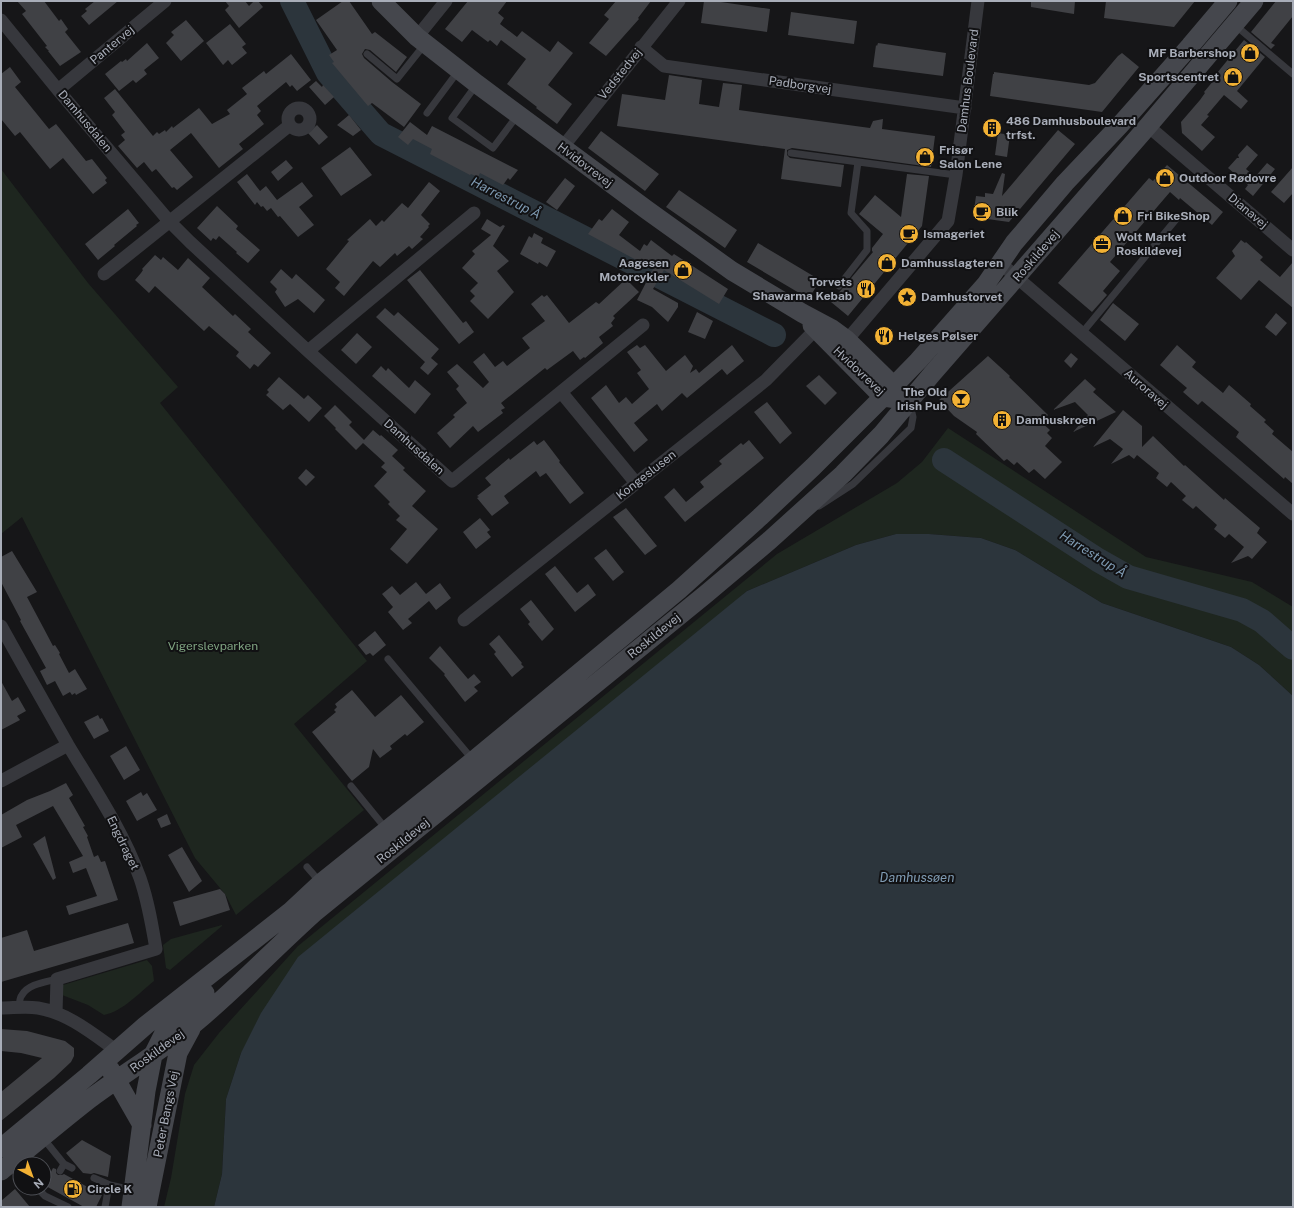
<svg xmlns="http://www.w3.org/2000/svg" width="1294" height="1208" font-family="'Public Sans',sans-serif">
  <rect width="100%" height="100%" fill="#161618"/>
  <path fill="#1e261f" d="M 1,169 L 88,283 L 178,387 L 160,403 L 367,661 L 294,724 L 364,810 L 236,915 L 225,894 L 195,858 L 22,517 L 1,534 Z
    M 948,428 L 1146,557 L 1252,582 L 1293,607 L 1293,696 L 1259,665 L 1231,647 L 1102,603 L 1015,550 L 981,538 L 929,534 L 896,534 L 856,545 L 747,591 L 241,1053 L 226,1099 L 222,1174 L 214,1207 L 164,1207 L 171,1178 L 185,1094 L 194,1065 L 219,1033 L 298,946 L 777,554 L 897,483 L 922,462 Z
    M 222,925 L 222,926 L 170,970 L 166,968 L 163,945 L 171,939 Z
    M 147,960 L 152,966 L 154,981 C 139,993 123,1011 104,1015 L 88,1005 L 62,995 L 63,985 Z"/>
  <path fill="#2c353c" d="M 896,534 L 929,534 L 981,538 L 1015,550 L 1102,603 L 1231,647 L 1259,665 L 1293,696 L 1293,1207 L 214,1207 L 222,1174 L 226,1099 L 241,1053 L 261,1013 L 298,957 L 747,591 L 856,545 Z"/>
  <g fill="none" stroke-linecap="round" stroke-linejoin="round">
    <path stroke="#2c353c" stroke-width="24" d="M 292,1 L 328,73 L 381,134 L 774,335
      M 944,460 L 1098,560 L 1128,577 L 1242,610 L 1262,621 L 1293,648"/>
  </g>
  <path fill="#404145" d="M 17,1 L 44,1 L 59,21 L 61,19 L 68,29 L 65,32 L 81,52 L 60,66 L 48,51 L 49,51 L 45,47 L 47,46 L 22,14 L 26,11 Z
    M 95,1 L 118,1 L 89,25 L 81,16 L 87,11 L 85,9 Z
    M 225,1 L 245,1 L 249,6 L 254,1 L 258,1 L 263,7 L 239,28 L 225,10 L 229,6 Z
    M 343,1 L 349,1 L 372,34 L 375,32 L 407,57 L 396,72 L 370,50 L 365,49 L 362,54 L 364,58 L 392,82 L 421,104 L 404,127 L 372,103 L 368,106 L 332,63 L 334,62 L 329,55 L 337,50 L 316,20 Z
    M 468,1 L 507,1 L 498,13 L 504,18 L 500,24 L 517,37 L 522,31 L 550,52 L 558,41 L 573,53 L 548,85 L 572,104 L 557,124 L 536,108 L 537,107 L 507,84 L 526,59 L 501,40 L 497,46 L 490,40 L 488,42 L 472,30 L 462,42 L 445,29 Z
    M 616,1 L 651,1 L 638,18 L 639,19 L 606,56 L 589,43 L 609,19 L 604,15 Z
    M 704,1 L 714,1 L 770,9 L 767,32 L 701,23 Z
    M 1031,1 L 1075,1 L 1074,14 L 1031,7 Z
    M 1106,1 L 1195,1 L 1174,27 L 1104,18 Z
    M 1276,1 L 1293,1 L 1293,16 L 1271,43 L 1275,45 L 1271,49 L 1251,32 Z
    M 791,12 L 857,21 L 854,44 L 788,35 Z
    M 186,20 L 204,41 L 181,61 L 166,43 L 174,35 L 171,32 Z
    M 230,24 L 246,44 L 242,47 L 247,53 L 232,65 L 228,60 L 223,65 L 206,43 Z
    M 1244,40 L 1265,57 L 1237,91 L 1248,101 L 1241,109 L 1224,95 L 1207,115 L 1209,116 L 1201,125 L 1215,137 L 1202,151 L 1182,133 L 1181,122 L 1200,100 L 1205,93 L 1204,92 L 1219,74 L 1217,73 Z
    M 147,43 L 159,58 L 144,70 L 147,74 L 136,83 L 133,80 L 119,91 L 105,74 L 121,61 L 122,62 L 126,59 L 127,61 Z
    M 878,43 L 946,53 L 943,76 L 873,67 L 876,45 L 877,46 Z
    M 1122,53 L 1139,67 L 1102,112 L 990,96 L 993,74 L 994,74 L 994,72 L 1089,85 L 1095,83 L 1118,56 Z
    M 291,54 L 311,80 L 297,91 L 292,85 L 290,87 L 286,82 L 257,106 L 261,111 L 257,115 L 264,124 L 239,144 L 243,149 L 219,168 L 191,133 L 170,150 L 193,177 L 177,190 L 174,187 L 172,188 L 156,169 L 152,172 L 144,162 L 137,168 L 118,146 L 125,140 L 121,135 L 125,132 L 112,115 L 115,112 L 104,98 L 115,89 L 153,136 L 157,132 L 159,134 L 165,130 L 166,132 L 172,126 L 173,128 L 199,108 L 212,124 L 230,114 L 227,110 L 247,94 L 242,88 L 264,71 L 266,74 Z
    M 10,67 L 21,82 L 15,87 L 49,129 L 56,124 L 86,161 L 92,159 L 107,178 L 105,180 L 107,183 L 93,194 L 63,158 L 50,169 L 20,132 L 15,136 L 1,119 L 1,74 Z
    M 669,75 L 702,80 L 699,104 L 719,107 L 723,83 L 742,85 L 739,110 L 870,128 L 873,121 L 883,119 L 882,129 L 935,136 L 931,167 L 792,148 L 787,150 L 787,155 L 790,158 L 844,165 L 841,187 L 781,179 L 785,149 L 617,126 L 622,94 L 665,100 Z
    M 316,81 L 322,87 L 323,85 L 334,97 L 325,105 L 309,87 Z
    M 349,115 L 361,130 L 353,136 L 337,125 Z
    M 410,122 L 427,135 L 432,126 L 518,170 L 510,180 L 508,178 L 503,185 L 480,173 L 478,177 L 471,174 L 470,175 L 430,154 L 432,149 L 413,139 L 408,145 L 398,137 Z
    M 317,125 L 328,137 L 319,145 L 308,133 Z
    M 1058,130 L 1075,144 L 1009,222 L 973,217 L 976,196 L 985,197 L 985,193 L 993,194 L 1002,173 L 1005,174 L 1002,196 Z
    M 601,131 L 659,174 L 645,191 L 588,148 Z
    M 998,133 L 1010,135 L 1007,157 L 995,155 Z
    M 1247,145 L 1258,155 L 1246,169 L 1255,177 L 1267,163 L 1275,169 L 1253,196 L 1245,189 L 1248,185 L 1228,168 L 1237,158 L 1239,158 L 1238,155 Z
    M 350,147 L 372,175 L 341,196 L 321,168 Z
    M 286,160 L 293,168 L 278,181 L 271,172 Z
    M 1167,165 L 1223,212 L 1212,225 L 1180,198 L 1179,200 L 1170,192 L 1110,262 L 1120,271 L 1103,291 L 1107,295 L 1092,312 L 1058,283 L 1149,178 L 1153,181 Z
    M 1293,167 L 1293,193 L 1284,203 L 1271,192 Z
    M 247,174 L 260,191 L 266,186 L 277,200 L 302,182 L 313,196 L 299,207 L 314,225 L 298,237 L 280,216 L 278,217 L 271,208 L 267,211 L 263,206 L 261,207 L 257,202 L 255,205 L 237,182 Z
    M 907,174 L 929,176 L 922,226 L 848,316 L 831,302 L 873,252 L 872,251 L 872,248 L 883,234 L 859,214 L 875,195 L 901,217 Z
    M 565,178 L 575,186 L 557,210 L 546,202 Z
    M 429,182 L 440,191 L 421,215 L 430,224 L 428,226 L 429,227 L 420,237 L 423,239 L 412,249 L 409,246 L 397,256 L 395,253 L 380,267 L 373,261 L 344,296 L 335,288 L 340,282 L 326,269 L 349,241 L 347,240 L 370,219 L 376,226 L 382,220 L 384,222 L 402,203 L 408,208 Z
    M 679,190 L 737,230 L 725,248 L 666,207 Z
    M 217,206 L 237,225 L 238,226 L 236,229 L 260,250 L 248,263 L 236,253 L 237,252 L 219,236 L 216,240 L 213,238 L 211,241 L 197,228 Z
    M 128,209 L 139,223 L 136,225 L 137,226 L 114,245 L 115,246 L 98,260 L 85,244 Z
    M 612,209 L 629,222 L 619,235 L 640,251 L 644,244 L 647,246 L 651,240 L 672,256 L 674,254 L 728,289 L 719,304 L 664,270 L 653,289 L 678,303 L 678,307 L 668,322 L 652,307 L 637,300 L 653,269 L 588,234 L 599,219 L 602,221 Z
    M 487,219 L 500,227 L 503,225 L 505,226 L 493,246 L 509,261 L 497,271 L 514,292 L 488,319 L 470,301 L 475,296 L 470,291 L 478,283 L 462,268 L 475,254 L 472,251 L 491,235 L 481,229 Z
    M 534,233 L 543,238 L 541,243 L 556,251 L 547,267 L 539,262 L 538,264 L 520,254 L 529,236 L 532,238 Z
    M 1241,240 L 1245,243 L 1246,242 L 1263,257 L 1260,260 L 1280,277 L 1293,262 L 1293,308 L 1259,280 L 1241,300 L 1216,278 L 1235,256 L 1232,251 Z
    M 758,243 L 820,280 L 810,297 L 806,297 L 747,262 Z
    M 155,255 L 161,260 L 163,257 L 178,270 L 188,258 L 210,278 L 202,287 L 233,316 L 235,314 L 251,329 L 248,332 L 271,353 L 258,367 L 254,364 L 250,369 L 236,356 L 239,352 L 209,326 L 204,331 L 155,286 L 149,293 L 135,280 L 141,273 L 143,270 L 142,269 Z
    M 281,269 L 292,279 L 296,274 L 325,300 L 314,313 L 298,299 L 285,307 L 275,292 L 277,289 L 270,282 Z
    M 420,270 L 463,323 L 466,321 L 474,332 L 459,344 L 407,280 Z
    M 626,279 L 639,292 L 613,316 L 615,318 L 611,323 L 613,326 L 599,337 L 603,343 L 585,358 L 584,357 L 580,360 L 573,351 L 547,370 L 545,368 L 501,403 L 505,408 L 501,410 L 503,413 L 478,432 L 473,426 L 450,448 L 437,433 L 455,417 L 453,415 L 467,403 L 456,389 L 459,386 L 447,372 L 457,364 L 483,388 L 489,382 L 473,362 L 484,353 L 495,367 L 503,361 L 507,366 L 530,348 L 522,338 L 545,321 L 531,304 L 542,295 L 544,297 L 547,295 L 569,323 L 596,302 L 599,304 Z
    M 1113,303 L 1139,324 L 1125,341 L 1100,320 Z
    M 385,308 L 394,316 L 398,312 L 439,349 L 431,358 L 438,364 L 428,375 L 420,368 L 425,362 L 376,317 Z
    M 697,312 L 713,321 L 705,339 L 688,332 Z
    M 1276,313 L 1287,323 L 1276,336 L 1265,327 Z
    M 357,333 L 372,347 L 356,364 L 341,350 Z
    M 637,345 L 640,348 L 645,345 L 666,371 L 685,355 L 693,366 L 690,373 L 696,369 L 699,373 L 732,345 L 744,361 L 727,375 L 722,369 L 687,398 L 682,393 L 662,411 L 657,404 L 634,423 L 648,440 L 634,452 L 591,398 L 606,385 L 619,403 L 626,397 L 632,404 L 649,389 L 637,373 L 641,370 L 627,352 Z
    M 1177,345 L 1196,362 L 1192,367 L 1223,393 L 1229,385 L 1251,404 L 1250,406 L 1266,420 L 1264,422 L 1274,431 L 1272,434 L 1293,452 L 1293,484 L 1285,477 L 1284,479 L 1236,437 L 1239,432 L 1202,401 L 1198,405 L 1183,392 L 1187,388 L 1160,365 Z
    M 1071,353 L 1078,359 L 1071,368 L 1064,361 Z
    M 988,356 L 1010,376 L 1009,377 L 1048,415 L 1041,422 L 1050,430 L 1047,433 L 1052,438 L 1045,446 L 1062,462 L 1045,479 L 1034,469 L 1029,473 L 1017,462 L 1014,465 L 1007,459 L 1004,461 L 976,434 L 977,432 L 954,416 L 939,400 Z
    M 381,366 L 386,371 L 388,368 L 409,388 L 415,380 L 431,394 L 415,414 L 372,376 Z
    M 819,375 L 837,393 L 825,405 L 806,386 Z
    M 279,377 L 304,399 L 308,395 L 322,408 L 309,422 L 290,404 L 283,410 L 266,395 L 269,392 L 267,390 Z
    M 1085,379 L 1096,389 L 1093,392 L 1116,412 L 1073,432 L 1088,415 L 1075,402 L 1053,410 Z
    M 767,402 L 792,433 L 780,444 L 754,412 Z
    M 335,405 L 352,422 L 349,425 L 364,440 L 373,430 L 380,436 L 381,435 L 398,450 L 392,456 L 405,468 L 403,470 L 426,491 L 412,506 L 438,529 L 407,564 L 390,549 L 407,529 L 396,520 L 400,516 L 388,504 L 390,502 L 374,486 L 387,472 L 381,467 L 385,463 L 363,443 L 356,450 L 335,429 L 336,428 L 324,416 Z
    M 1123,410 L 1142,426 L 1142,447 L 1153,436 L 1184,466 L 1185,465 L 1224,500 L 1225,498 L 1260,528 L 1257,533 L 1267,542 L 1252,559 L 1248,556 L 1231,563 L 1244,547 L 1229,534 L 1225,538 L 1214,529 L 1217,525 L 1196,506 L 1193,509 L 1182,500 L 1186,496 L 1171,482 L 1167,487 L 1156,478 L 1159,473 L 1137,455 L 1134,459 L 1129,455 L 1111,464 L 1123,449 L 1110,439 L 1093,447 Z
    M 544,440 L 560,461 L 559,462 L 584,493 L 570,504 L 546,473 L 540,477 L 536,471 L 504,496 L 509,503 L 492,516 L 477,498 L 479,497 L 477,496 L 491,485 L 485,478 L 509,458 L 510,460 L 534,441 L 537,445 Z
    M 749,440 L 764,458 L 685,522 L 664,497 L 674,488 L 686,502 L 704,487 L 700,482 L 722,464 L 719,461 L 741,443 L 743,445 Z
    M 306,469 L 315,477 L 306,486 L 298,478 Z
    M 626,508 L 657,546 L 645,555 L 613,517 Z
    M 480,518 L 490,530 L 487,532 L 491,537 L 476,549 L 463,532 Z
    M 606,549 L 624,572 L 613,581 L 594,558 Z
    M 12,551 L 37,592 L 27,597 L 43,627 L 53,646 L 55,645 L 60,653 L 59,654 L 69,673 L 75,669 L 87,689 L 76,695 L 75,693 L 72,695 L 70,692 L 63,696 L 55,681 L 47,685 L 40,671 L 46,668 L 20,621 L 21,620 L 1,582 L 1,557 Z
    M 555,566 L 577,593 L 588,584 L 596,595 L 575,612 L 545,574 Z
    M 416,582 L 426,594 L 440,583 L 451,598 L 436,610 L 429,601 L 408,619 L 412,623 L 403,630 L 388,612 L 393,607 L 382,594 L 392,586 L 400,595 Z
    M 531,600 L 554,629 L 542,641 L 528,624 L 530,622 L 520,609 Z
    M 375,631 L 386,645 L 373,656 L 370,653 L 366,655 L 358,645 Z
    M 499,635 L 522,663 L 521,664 L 524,667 L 512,677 L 494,654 L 496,652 L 489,644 Z
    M 440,646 L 468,679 L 474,674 L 481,682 L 474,687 L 478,691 L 465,702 L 444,675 L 445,674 L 429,658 Z
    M 1,681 L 12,701 L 18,697 L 26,711 L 17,716 L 20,720 L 1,730 Z
    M 352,690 L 375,717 L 401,695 L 424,722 L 407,736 L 405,734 L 390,746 L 392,749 L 380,758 L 373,749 L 369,767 L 352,781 L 312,732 L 336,712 L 334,710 L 337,707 L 335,704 Z
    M 98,715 L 100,719 L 102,718 L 109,731 L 94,739 L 84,722 Z
    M 126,746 L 140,770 L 124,780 L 110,756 Z
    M 66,783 L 73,795 L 69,798 L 85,826 L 83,827 L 88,836 L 87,837 L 94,857 L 98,855 L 101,862 L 105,861 L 118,900 L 69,915 L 66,906 L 97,896 L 86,868 L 73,873 L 69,862 L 83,856 L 53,806 L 16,825 L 22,837 L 1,848 L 1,815 L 27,800 L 50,791 Z
    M 141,792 L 143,796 L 147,793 L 157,810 L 137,821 L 126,801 Z
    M 167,814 L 171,824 L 161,828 L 157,819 Z
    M 45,836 L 56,878 L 53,880 L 33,844 Z
    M 182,847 L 202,881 L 189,892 L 168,855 Z
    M 220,889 L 225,894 L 230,910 L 180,926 L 173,902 Z
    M 128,923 L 134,943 L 1,982 L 1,938 L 27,930 L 34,951 Z
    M 1,1029 L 27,1031 L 65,1041 L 74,1048 L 74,1056 L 71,1062 L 54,1078 L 1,1121 L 1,1092 L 42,1058 L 21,1053 L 1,1051 Z
    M 82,1140 L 111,1156 L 108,1177 L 94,1173 L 91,1174 L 83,1173 L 66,1153 Z
    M 53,1168 L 56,1169 L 56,1173 L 58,1175 L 62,1175 L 64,1174 L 102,1195 L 96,1207 L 84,1207 L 44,1185 Z
    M 15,1189 L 30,1207 L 1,1207 L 1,1201 Z"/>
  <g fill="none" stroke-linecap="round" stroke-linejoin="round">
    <path stroke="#37383d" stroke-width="7" d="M 1235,25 L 1293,74
      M 367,54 L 397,79 L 425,44
      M 477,84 L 452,118 L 493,148 L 517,116
      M 427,113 L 459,70
      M 791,153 L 956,175
      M 839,286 L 867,250 L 867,231 L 851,213 L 858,162
      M 1082,333 L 1178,217
      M 819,506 L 853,484 L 911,428 L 913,417 L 910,404
      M 388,659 L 473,760
      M 351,786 L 387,830
      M 307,867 L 320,882
      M 19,1007 C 20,1003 19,998 22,995 C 28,984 46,982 57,979
      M 43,1138 L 64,1164 L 72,1168
      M 60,1171 L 64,1164
      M 94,1178 L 110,1185 L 132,1190
      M 37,1188 L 45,1196 L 68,1207
      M 105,1207 L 109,1185"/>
    <path stroke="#37383d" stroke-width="13" d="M 1,20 L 58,90 L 169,221 L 190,242 L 308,351 L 452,481 L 643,325
      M 417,37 L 446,1
      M 641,47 L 664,66 L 965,108
      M 58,90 L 165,1
      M288 119a11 11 0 1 1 22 0a11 11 0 1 1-22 0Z
      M 1148,126 L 1293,250
      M 562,148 L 679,1
      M 1000,263 L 1293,514
      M 104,274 L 290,125
      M 847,340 L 948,221 L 956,175 L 978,1
      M 308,351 L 474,213
      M 561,392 L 636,483
      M 464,620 L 766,380 L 821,324
      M 1,626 C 23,666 46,706 68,745 C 94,788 123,831 140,878 C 148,901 152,925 156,949 L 57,979 L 56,1013
      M 1,781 L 68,745
      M 1,1008 C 13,1008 26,1006 38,1008 C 68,1013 93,1034 117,1051"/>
    <path stroke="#45474d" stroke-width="19" d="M 381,1 L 417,37 L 477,84 L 647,210 L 732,271 L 802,313 L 832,329 L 847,340 L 903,395
      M 812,325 L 883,397 L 895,399
      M 110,1069 L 142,1125
      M 1,1148 L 89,1075 L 146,1025 L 291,911 L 321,883 L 473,761 L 679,590 L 760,517 L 813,467 L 883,397 L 918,361 L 986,284 L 1014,243 L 1065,183 L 1120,125 L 1190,46 L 1228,1
      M 1,1171 C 31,1147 60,1122 91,1098 C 125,1073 161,1051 194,1024 C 236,989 274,949 314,913 L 706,594 L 770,540 L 843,474 L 881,435 L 932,374 L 1148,126 L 1254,1
      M 131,1207 L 146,1091 L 153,1055 L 167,1027 L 205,993
      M 147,1207 L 178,1053 L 191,1029"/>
  </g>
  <defs>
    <g id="shop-disc" transform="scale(1)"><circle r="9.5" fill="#f2b134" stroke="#111113"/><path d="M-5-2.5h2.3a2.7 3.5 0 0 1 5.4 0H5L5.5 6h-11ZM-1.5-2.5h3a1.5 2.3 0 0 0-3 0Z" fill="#111"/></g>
    <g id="building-disc" transform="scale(1)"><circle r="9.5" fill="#f2b134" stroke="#111113"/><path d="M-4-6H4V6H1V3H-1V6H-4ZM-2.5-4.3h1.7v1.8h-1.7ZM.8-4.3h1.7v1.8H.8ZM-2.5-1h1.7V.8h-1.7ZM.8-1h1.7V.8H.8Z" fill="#111"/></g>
    <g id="cafe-disc" transform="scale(1)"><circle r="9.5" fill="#f2b134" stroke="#111113"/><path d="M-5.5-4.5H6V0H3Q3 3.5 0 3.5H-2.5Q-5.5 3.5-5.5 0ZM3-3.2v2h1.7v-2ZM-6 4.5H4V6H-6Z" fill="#111"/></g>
    <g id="office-disc" transform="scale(1)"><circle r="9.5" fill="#f2b134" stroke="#111113"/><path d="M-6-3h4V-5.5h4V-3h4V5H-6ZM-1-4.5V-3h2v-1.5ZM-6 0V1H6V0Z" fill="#111"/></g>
    <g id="restaurant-disc" transform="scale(1)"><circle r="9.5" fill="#f2b134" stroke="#111113"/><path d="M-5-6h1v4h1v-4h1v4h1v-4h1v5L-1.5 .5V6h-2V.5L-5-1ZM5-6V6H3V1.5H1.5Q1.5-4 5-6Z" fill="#111"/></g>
    <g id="sight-disc" transform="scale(1)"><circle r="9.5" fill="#f2b134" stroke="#111113"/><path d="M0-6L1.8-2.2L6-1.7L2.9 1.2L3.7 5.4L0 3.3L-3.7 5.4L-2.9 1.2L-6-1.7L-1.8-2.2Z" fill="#111"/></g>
    <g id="bar-disc" transform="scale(1)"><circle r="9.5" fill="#f2b134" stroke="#111113"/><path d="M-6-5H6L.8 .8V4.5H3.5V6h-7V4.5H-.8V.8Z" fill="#111"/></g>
    <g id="fuel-disc" transform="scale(1)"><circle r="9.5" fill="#f2b134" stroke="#111113"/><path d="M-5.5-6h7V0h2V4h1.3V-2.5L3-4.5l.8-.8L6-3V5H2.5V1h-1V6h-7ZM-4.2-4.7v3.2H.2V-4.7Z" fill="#111"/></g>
  </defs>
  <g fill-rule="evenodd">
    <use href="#shop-disc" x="1250" y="53"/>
    <use href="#shop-disc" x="1233" y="77"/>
    <use href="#building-disc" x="992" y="128"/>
    <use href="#shop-disc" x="925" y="157"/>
    <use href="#shop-disc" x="1165" y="178"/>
    <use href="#cafe-disc" x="982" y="212"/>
    <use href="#shop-disc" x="1123" y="216"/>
    <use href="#cafe-disc" x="909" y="234"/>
    <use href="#office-disc" x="1102" y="244"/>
    <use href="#shop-disc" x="887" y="263"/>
    <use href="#shop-disc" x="683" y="270"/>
    <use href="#restaurant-disc" x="866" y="289"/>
    <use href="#sight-disc" x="907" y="297"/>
    <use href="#restaurant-disc" x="884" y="336"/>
    <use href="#bar-disc" x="961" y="399"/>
    <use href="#building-disc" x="1002" y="420"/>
    <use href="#fuel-disc" x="73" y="1189"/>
  </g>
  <g text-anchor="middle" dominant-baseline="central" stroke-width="4" stroke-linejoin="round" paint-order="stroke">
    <g font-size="12" fill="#a8adb8" stroke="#111113">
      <text transform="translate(112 45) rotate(-40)">Pantervej</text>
      <text transform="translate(620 74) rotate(-51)">Vedstedvej</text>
      <text transform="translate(968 81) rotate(-83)">Damhus Boulevard</text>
      <text transform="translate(800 85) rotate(8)">Padborgvej</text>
      <text transform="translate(85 121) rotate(50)">Damhusdalen</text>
      <text transform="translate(585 165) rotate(37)">Hvidovrevej</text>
      <text transform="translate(1248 211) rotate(40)">Dianavej</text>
      <text transform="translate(1036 256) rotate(-49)">Roskildevej</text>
      <text transform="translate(859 371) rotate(43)">Hvidovrevej</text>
      <text transform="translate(1146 389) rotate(41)">Auroravej</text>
      <text transform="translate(414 447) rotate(42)">Damhusdalen</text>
      <text transform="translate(646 475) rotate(-38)">Kongeslusen</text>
      <text transform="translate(654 636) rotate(-39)">Roskildevej</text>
      <text transform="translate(403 841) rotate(-39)">Roskildevej</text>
      <text transform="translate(123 843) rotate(64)">Engdraget</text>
      <text transform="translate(157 1051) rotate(-36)">Roskildevej</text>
      <text transform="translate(166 1114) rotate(-79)">Peter Bangs Vej</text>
    </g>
    <g font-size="12" font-weight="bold" fill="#a8adb8" stroke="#111113" text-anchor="start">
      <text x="1236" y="53" text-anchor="end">MF Barbershop</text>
      <text x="1219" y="77" text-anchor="end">Sportscentret</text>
      <text x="1006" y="121">486 Damhusboulevard<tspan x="1006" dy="14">trfst.</tspan></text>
      <text x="939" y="150">Frisør<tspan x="939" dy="14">Salon Lene</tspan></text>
      <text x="1179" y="178">Outdoor Rødovre</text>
      <text x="996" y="212">Blik</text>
      <text x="1137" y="216">Fri BikeShop</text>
      <text x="923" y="234">Ismageriet</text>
      <text x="1116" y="237">Wolt Market<tspan x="1116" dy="14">Roskildevej</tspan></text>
      <text x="669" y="263" text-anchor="end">Aagesen<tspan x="669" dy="14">Motorcykler</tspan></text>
      <text x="901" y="263">Damhusslagteren</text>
      <text x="852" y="282" text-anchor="end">Torvets<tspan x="852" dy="14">Shawarma Kebab</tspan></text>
      <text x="921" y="297">Damhustorvet</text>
      <text x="898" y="336">Helges Pølser</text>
      <text x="947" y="392" text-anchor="end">The Old<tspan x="947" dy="14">Irish Pub</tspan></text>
      <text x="1016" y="420">Damhuskroen</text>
      <text x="87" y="1189">Circle K</text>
    </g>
    <g font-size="12" fill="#7fa381" stroke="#111113">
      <text x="213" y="646">Vigerslevparken</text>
    </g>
    <g font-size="13" font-style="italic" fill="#7f9bb3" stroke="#111113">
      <text transform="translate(506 198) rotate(27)">Harrestrup Å</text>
      <text transform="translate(1093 554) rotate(32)">Harrestrup Å</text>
      <text x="917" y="877">Damhussøen</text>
    </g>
  </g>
  <rect width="1294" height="1208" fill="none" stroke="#a8adb8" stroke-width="4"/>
  <g transform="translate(32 1176) rotate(139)"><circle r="19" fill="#111113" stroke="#4d4f55"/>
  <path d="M0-3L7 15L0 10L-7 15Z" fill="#f2b134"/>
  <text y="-6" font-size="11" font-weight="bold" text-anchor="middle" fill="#a8adb8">N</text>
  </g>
</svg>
